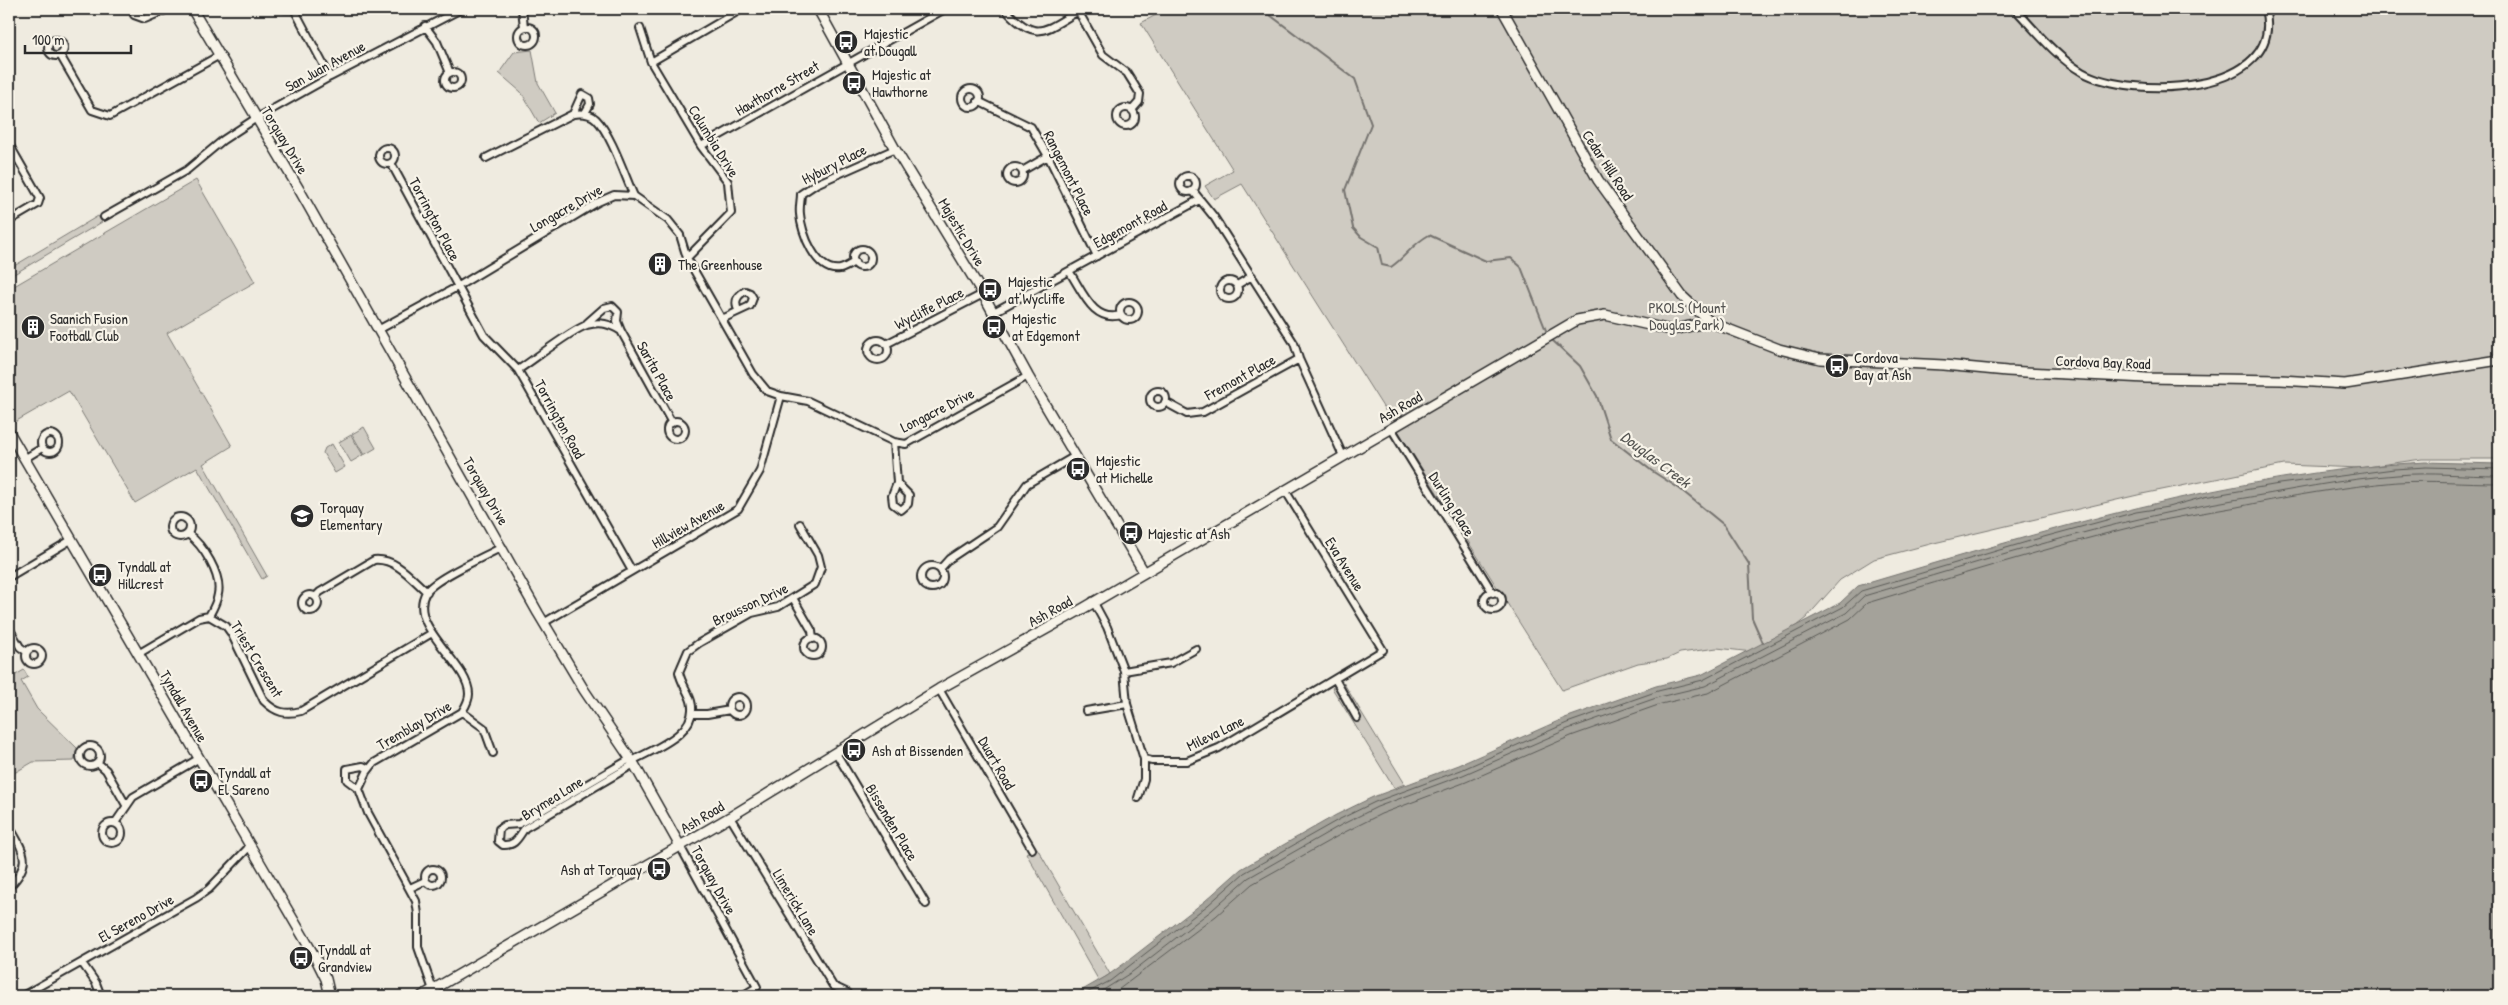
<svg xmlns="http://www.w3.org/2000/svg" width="2508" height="1005" font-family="'Patrick Hand',sans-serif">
  <rect width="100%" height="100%" fill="#efebe0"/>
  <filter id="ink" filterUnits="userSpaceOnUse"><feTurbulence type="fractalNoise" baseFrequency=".02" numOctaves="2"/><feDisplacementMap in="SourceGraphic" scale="10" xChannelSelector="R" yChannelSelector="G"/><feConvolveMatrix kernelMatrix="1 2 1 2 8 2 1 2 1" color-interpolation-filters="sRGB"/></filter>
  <g filter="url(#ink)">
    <path fill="#cfcbc2" stroke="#7d7b76" d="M 1167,9 L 2499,9 L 2499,459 L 2422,459 L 2359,468 L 2284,465 L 2142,494 L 1934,543 L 1874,559 L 1840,580 L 1806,618 L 1762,653 L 1717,648 L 1680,653 L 1667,659 L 1638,663 L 1562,690 L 1242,184 L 1214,199 L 1205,186 L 1233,170 L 1141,23 Z
      M 532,50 L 538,83 L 555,113 L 539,123 L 521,92 L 499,73 L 514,52 Z
      M 196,180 L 255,282 L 167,333 L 232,446 L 203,464 L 267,576 L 262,579 L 197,467 L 135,503 L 69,391 L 13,423 L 9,415 L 9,289 Z
      M 98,216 L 102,222 L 9,277 L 9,269 Z
      M 364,427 L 376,448 L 364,455 L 352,434 Z
      M 351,435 L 363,455 L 351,462 L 339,442 Z
      M 332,444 L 345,467 L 335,473 L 323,453 L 325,448 Z
      M 24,670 L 28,677 L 21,681 L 37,709 L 77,748 L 74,761 L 33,762 L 9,776 L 9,679 Z
      M 1343,682 L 1405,784 L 1394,788 L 1332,688 Z
      M 1037,848 L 1110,974 L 1099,981 L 1026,853 Z"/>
    <path fill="#a4a29a" stroke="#74726e" d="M 2425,462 L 2499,464 L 2499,996 L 1072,996 L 1107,976 L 1125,963 L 1205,901 L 1241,869 L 1336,815 L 1373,797 L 1459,765 L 1565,718 L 1656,686 L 1701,675 L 1840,603 L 1858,586 C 2044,531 2231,473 2425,462 Z"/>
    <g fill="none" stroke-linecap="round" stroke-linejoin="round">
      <path stroke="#5b5b57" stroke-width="1" d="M 1081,996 L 1110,981 L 1128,967 L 1208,905 L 1244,873 L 1338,820 L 1375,802 L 1461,770 L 1567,723 L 1658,691 L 1703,680 L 1843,607 L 1861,591 L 2040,538 L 2136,512 L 2168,507 L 2204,497 L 2279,484 L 2394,469 L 2426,467 L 2499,469
        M 1094,996 L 1132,972 L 1212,910 L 1248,878 L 1341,825 L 1377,807 L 1463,775 L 1568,729 L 1659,697 L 1705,686 L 1846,613 L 1864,596 C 1986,560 2108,521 2233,500 C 2287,491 2342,479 2397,475 C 2431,472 2465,476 2499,476
        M 1110,996 L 1216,916 L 1252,884 L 1345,832 L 1381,814 L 1466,782 L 1571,736 L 1661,704 L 1708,693 L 1850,619 L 1867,603 C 1957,576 2046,548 2136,526 C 2169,518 2203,513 2237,507 C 2289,496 2343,487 2397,482 C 2431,480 2465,483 2499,483"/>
      <path stroke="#74726e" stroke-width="2" d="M 1262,9 L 1355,79 L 1371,124 L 1345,190 L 1353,228 L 1361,237 L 1378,247 L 1382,265 L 1391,267 C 1407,256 1411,245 1429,235 L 1486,261 L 1511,258 L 1521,267 L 1547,333
        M 1551,339 L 1580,366 L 1597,396 L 1611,439 L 1652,471 L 1680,489 L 1724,525 L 1749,564 L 1752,618 L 1763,643"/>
      <g stroke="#2b2b2b" stroke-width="10">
        <path id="minor" d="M 285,9 L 294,9
          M 294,9 L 330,77
          M 522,9 L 524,27
          M 1005,9 C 1037,45 1046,29 1082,9
          M 2015,9 C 2035,30 2056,57 2082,72 C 2132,100 2287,95 2265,9
          M 1078,11 L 1103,55 L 1127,73 L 1140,94 L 1139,102 L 1132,110
          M 134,15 L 145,19 L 168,9
          M 425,26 L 437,42 L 450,73
          M518 36a9 9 0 1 1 18 0a9 9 0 1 1-18 0Z
          M 640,28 L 651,62 L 701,146 L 728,182 L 731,213 L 687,258
          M48 48a8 8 0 1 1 16 0a8 8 0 1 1-16 0Z
          M 60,55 L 92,110 L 110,116 L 220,55
          M 651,62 L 742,9
          M445 80a8 8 0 1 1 16 0a8 8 0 1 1-16 0Z
          M962 98a9 9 0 1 1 18 0a9 9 0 1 1-18 0Z
          M 978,101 L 1031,127 L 1048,156 L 1097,256
          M1117 117a9 9 0 1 1 18 0a9 9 0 1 1-18 0Z
          M 573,114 L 582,94 L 589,98 L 590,104 L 585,113
          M 9,144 L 40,198 L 38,204 L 9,221
          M 701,146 L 945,9
          M379 156a8 8 0 1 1 16 0a8 8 0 1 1-16 0Z
          M 486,158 L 573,114 C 581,113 590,113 596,119 C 611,134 625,176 634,196
          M 391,163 L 484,335 L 518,370 L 632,571
          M1007 175a8 8 0 1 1 16 0a8 8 0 1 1-16 0Z
          M 1022,171 L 1048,156
          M1180 184a8 8 0 1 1 16 0a8 8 0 1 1-16 0Z
          M 1193,191 L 1214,217 L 1294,343 L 1299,359 L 1343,456
          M 104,217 L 187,170 L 223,140 L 255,119 L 330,77 L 461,9
          M853 258a9 9 0 1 1 18 0a9 9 0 1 1-18 0Z
          M 855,262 C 850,264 845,268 840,269 C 816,273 801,232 800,214 C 799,207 801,200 801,194 L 816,184 L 895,149
          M 1069,271 C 1083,292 1093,323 1121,315
          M1220 290a9 9 0 1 1 18 0a9 9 0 1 1-18 0Z
          M 1237,285 L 1252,276
          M1120 311a9 9 0 1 1 18 0a9 9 0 1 1-18 0Z
          M 992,313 L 1199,200
          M 722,319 L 750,306 L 753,298 L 750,293 L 745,291 C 737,296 734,301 738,310
          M 587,323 L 604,308 L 612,306 L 618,312 L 617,321 L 621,331
          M 378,330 L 457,287 L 598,202 L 614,195 L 634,196 L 668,220 L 680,235 L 687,258 L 753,374 L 767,391 L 781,396 L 808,401 L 894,442 L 906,444 L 1028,376
          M868 350a10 10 0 1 1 20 0a10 10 0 1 1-20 0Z
          M 886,344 L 983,294
          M 518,370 C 532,361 574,328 587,325 C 600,321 610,324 621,331 L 672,423
          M1150 399a8 8 0 1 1 16 0a8 8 0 1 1-16 0Z
          M 1165,402 L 1187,414 L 1203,412 L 1299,359
          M667 430a9 9 0 1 1 18 0a9 9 0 1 1-18 0Z
          M 1391,428 L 1493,593
          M41 443a9 9 0 1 1 18 0a9 9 0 1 1-18 0Z
          M 894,442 L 897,483 L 892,496 L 893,504 L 901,510 L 908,504 L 909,495 L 897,483
          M 24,459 L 42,448
          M170 527a10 10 0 1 1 20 0a10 10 0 1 1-20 0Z
          M 188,534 C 203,545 222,575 218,594 C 217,602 213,609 209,616
          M921 577a11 11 0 1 1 22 0a11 11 0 1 1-22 0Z
          M 940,569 L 949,559 L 997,527 L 1027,484 L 1075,456
          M 9,577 L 71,540
          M1484 601a9 9 0 1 1 18 0a9 9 0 1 1-18 0Z
          M302 603a8 8 0 1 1 16 0a8 8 0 1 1-16 0Z
          M 315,597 L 320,592 L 374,560 C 396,558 411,578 427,592
          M 793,598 L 812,631 L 813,639
          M 1093,601 L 1107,627 L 1124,671 L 1127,704 L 1144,759 L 1152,761 L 1187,761 L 1219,748 L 1383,650 L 1285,490
          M 545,622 L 738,509 L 760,471 L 781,396
          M 9,628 L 20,647 L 27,652
          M804 647a9 9 0 1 1 18 0a9 9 0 1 1-18 0Z
          M26 656a8 8 0 1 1 16 0a8 8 0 1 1-16 0Z
          M 138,654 L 199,618 L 209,616 L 226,626 L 231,633 L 264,701 C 276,713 286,715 301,711 L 432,633
          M 1124,671 L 1171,663 L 1196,649
          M 1335,679 L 1357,718
          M 939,689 L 1032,849
          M729 706a9 9 0 1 1 18 0a9 9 0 1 1-18 0Z
          M 1086,711 L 1127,704
          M 462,712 L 484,728 L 493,753
          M 692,714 L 707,714 L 730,710
          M80 756a10 10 0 1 1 20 0a10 10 0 1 1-20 0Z
          M 836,753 L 926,904
          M 630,759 L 519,824 L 505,825 L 499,829 L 498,841 L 503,845 C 516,846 518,837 525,828 L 634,764
          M 632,761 C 653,749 700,733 691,701 C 688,691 681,683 679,672 L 688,651 L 699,643 L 752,613 L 778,607 L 815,584 L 821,567 L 818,555 L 800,524
          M 98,763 L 106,770 L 126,805
          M 359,789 L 347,780 L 347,769 L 363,766 L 369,769
          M 1138,798 L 1144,779 L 1144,759
          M 730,817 L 833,986 L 848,993
          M102 833a10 10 0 1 1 20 0a10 10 0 1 1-20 0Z
          M 115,823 L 133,797 L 198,759
          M 9,826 C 24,852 33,863 9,887
          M 680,846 L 757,987 L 742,996
          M425 877a8 8 0 1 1 16 0a8 8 0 1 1-16 0Z
          M 410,888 L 425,881
          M 82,963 L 96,983 L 101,996
          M 433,990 L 418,947 L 418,914 L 416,901 L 368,813 L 359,789 L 367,772 L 374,763 L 462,712 C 465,707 469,701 469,694 C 469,663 406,626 426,592 C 435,578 486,556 502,547
          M 22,996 L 196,898 L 209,889 L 250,846"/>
      </g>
      <g stroke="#2b2b2b" stroke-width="12">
        <path id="tertiary" d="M 192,9 L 300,191 L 538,613 L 584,690 L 634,764 L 680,846
          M 818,9 L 895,149 L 983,294 L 1028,376 L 1144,572
          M 9,432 L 315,957 L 326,979 L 330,996"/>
      </g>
      <g stroke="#2b2b2b" stroke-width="12">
        <path id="secondary" d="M 1502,9 L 1598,180 L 1682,296 L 1710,322 L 1779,349 L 1820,359 L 1944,365 L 2007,371 L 2146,378 L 2281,380 L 2345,384 L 2499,360
          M 422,996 L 730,817 L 939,689 L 1084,608 L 1577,320 L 1605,315 L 1671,330 L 1710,322"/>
      </g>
      <use href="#minor" stroke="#f7f3e8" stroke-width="6"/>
      <use href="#tertiary" stroke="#f7f3e8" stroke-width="9"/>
      <use href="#secondary" stroke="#f7f3e8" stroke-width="9"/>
    </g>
  </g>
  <defs>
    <g id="bus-disc" transform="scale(1.25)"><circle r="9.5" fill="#2b2b2b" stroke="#f7f3e8"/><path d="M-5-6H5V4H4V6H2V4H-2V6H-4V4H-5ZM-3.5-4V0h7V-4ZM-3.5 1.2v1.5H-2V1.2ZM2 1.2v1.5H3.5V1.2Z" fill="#fff"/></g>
    <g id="building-disc" transform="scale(1.25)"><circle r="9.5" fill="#2b2b2b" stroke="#f7f3e8"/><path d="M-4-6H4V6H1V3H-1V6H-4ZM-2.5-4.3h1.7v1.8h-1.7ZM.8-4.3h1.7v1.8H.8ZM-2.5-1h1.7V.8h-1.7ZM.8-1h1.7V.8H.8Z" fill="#fff"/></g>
    <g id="school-disc" transform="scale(1.25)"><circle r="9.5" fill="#2b2b2b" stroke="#f7f3e8"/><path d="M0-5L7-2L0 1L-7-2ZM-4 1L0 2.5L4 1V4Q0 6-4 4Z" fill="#fff"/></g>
  </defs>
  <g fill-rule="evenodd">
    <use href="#bus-disc" x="846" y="42"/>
    <use href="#bus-disc" x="854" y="83"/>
    <use href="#building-disc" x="660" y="264"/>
    <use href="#bus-disc" x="990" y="290"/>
    <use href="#building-disc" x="33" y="327"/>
    <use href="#bus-disc" x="994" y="327"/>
    <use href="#bus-disc" x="1837" y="366"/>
    <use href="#bus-disc" x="1078" y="469"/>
    <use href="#school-disc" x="302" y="516"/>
    <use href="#bus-disc" x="1131" y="533"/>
    <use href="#bus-disc" x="100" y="575"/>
    <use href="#bus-disc" x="854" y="750"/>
    <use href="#bus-disc" x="201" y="781"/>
    <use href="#bus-disc" x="659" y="869"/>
    <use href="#bus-disc" x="301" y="958"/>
  </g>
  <g text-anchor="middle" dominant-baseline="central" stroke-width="4.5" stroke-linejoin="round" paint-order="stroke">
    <g font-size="15" fill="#2b2b2b" stroke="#f7f3e8" text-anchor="start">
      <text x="864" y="33">Majestic<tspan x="864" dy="17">at Dougall</tspan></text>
      <text x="872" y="74">Majestic at<tspan x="872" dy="17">Hawthorne</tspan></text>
      <text x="678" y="264">The Greenhouse</text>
      <text x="1008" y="281">Majestic<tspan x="1008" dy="17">at Wycliffe</tspan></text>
      <text x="50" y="318">Saanich Fusion<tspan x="50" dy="17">Football Club</tspan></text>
      <text x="1012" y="318">Majestic<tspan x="1012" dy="17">at Edgemont</tspan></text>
      <text x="1854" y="357">Cordova<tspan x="1854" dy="17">Bay at Ash</tspan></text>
      <text x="1096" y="460">Majestic<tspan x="1096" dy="17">at Michelle</tspan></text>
      <text x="320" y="507">Torquay<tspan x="320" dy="17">Elementary</tspan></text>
      <text x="1148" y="533">Majestic at Ash</text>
      <text x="118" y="566">Tyndall at<tspan x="118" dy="17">Hillcrest</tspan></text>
      <text x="872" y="750">Ash at Bissenden</text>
      <text x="218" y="772">Tyndall at<tspan x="218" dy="17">El Sareno</tspan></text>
      <text x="642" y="869" text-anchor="end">Ash at Torquay</text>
      <text x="318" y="949">Tyndall at<tspan x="318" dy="17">Grandview</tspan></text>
    </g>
    <g font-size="15" fill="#2b2b2b" stroke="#f7f3e8">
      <text transform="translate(325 66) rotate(-29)">San Juan Avenue</text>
      <text transform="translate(777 88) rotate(-30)">Hawthorne Street</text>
      <text transform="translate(285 140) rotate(59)">Torquay Drive</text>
      <text transform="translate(714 141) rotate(58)">Columbia Drive</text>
      <text transform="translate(834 164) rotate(-27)">Hybury Place</text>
      <text transform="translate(1608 165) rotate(57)">Cedar Hill Road</text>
      <text transform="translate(1069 173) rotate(63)">Rangemont Place</text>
      <text transform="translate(566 208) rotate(-30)">Longacre Drive</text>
      <text transform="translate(435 219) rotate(62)">Torrington Place</text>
      <text transform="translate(1130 224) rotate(-29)">Edgemont Road</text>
      <text transform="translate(962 232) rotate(59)">Majestic Drive</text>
      <text transform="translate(929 308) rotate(-27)">Wycliffe Place</text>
      <text transform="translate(2103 362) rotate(2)">Cordova Bay Road</text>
      <text transform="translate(657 371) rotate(61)">Sarita Place</text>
      <text transform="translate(1240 377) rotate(-29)">Fremont Place</text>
      <text transform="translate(1400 407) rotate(-30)">Ash Road</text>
      <text transform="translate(937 410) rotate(-27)">Longacre Drive</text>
      <text transform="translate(560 419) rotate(61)">Torrington Road</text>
      <text transform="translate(486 491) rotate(60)">Torquay Drive</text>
      <text transform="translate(1452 504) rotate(58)">Durling Place</text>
      <text transform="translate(688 524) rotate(-30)">Hillview Avenue</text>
      <text transform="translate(1345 564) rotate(58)">Eva Avenue</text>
      <text transform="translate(750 604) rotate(-25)">Brousson Drive</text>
      <text transform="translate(1050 611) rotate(-29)">Ash Road</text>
      <text transform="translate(257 659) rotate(59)">Triest Crescent</text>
      <text transform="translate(184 706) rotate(60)">Tyndall Avenue</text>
      <text transform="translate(414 725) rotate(-30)">Tremblay Drive</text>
      <text transform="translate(1215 733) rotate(-26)">Mileva Lane</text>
      <text transform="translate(997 763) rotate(60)">Duart Road</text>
      <text transform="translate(552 798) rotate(-32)">Brymea Lane</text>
      <text transform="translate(702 817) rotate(-31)">Ash Road</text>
      <text transform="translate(892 822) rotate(59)">Bissenden Place</text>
      <text transform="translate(714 880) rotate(61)">Torquay Drive</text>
      <text transform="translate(796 902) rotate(59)">Limerick Lane</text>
      <text transform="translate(136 918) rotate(-29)">El Sereno Drive</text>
    </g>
    <g font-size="15" fill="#545351" stroke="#f7f3e8">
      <text x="1687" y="307">PKOLS (Mount<tspan x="1687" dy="17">Douglas Park)</tspan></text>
    </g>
    <g font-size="16" font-style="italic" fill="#555552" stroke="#f7f3e8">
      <text transform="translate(1656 459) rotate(37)">Douglas Creek</text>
    </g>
  </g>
  <rect width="2508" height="1005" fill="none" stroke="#f7f3e8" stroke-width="30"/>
  <rect x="15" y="15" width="2478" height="975" fill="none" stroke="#2b2b2b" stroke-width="2" filter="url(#ink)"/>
  <path d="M25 45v8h106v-8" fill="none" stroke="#2b2b2b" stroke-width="2.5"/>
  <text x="32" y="45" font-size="15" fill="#2b2b2b" stroke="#f7f3e8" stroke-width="4" paint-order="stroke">100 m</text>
</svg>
